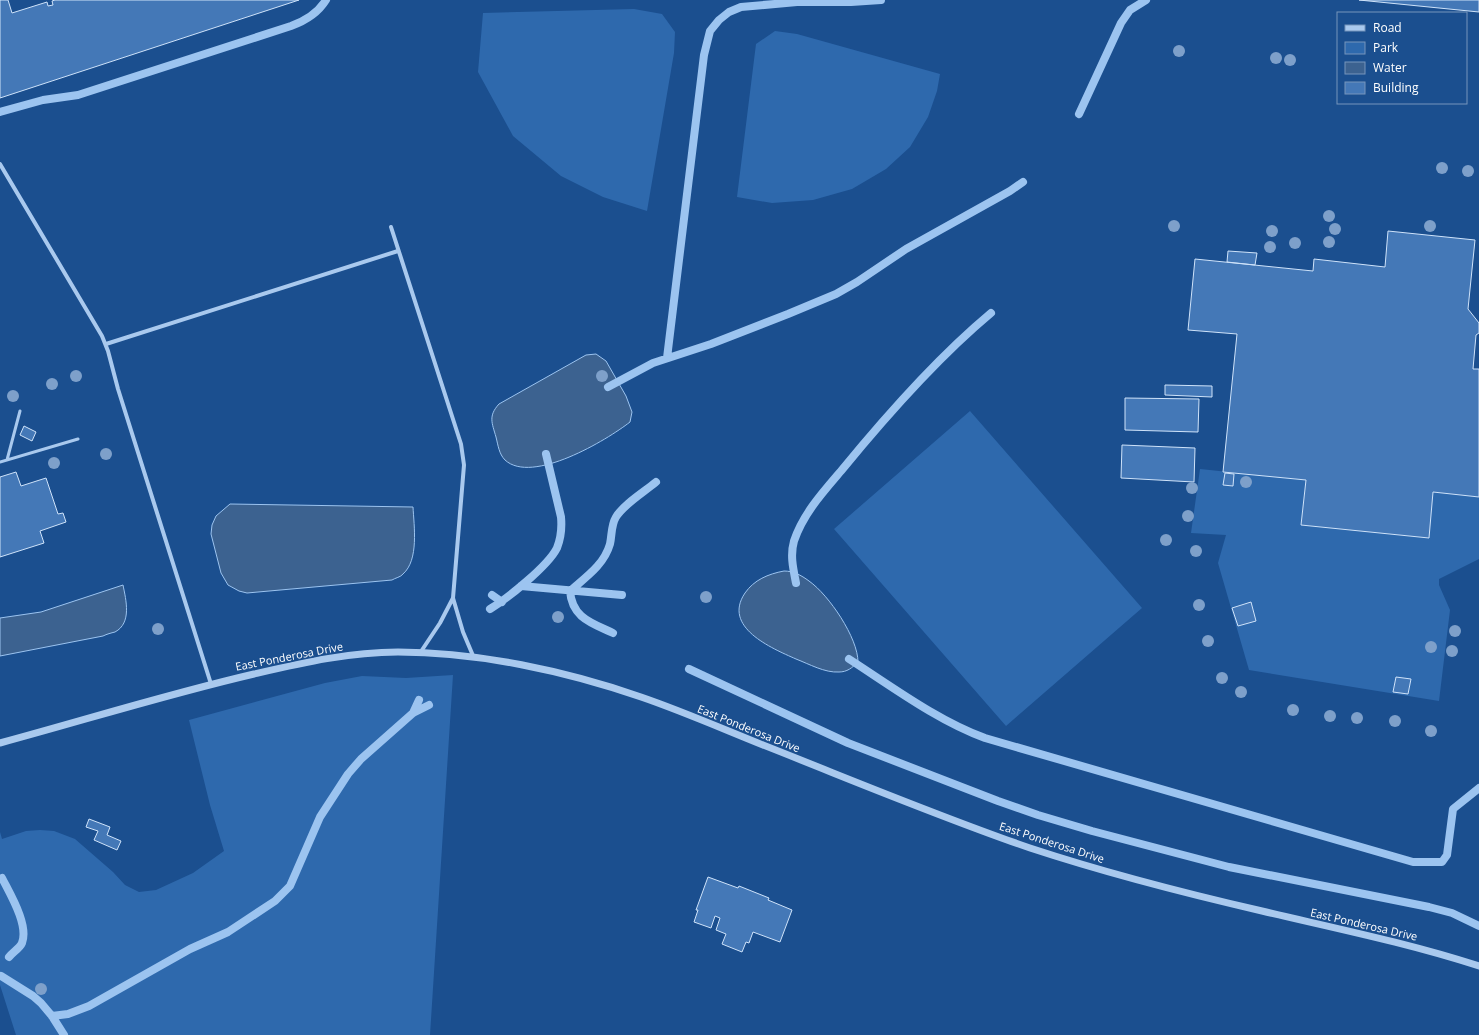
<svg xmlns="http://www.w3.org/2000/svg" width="1479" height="1035" font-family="'Open Sans',sans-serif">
  <rect width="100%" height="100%" fill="#1b4f8f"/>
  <path fill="#2e69ad" d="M 634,9 L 662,14 L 675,32 L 674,53 L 647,211 L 603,197 L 561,176 L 513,136 L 478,72 L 483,13 Z
    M 775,31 L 797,34 L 940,74 L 937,91 L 928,117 L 910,147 L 886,169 L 852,189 L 813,200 L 772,203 L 737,197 L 756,44 Z
    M 970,411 L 1142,608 L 1006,726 L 834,529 Z
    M 1200,469 L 1306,480 L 1301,525 L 1429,538 L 1433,492 L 1479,497 L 1479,559 L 1439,579 L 1439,585 L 1450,610 L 1439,701 L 1249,670 L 1218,563 L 1226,535 L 1191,533 Z
    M 453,675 L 430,1035 L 16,1035 L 0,985 L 0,832 L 2,839 L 26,831 L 40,830 L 54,831 L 75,839 L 113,872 L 125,885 L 139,892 L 156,890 L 193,873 L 224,851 L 210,805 L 189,720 L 325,683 L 362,676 L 406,678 Z"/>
  <path fill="#3c6290" stroke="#9cc4f0" d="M 596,354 L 606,361 L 626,396 L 632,412 L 630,422 C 607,440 532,485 505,460 C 499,454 498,445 496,437 C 492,423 488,416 499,404 L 586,355 Z
    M 230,504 L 413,507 C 414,526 419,560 403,574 C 401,577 395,578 392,580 L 247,593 L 239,591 L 228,585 L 221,573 L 211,534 L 212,525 L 216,516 Z
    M 784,571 C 793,571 801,575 809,581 C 829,595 858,638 858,662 C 852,668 847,672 839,672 C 825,673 809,664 796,659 C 771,648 722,627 745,593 C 754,580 768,574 784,571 Z
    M 123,585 C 126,600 132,623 115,632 C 111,633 107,634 103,636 L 0,656 L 0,618 L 41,612 Z"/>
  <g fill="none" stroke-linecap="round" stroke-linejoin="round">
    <path stroke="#9cc4f0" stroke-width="8" d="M 0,112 L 43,100 L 78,95 L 291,26 C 305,21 318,13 326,0
      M 1079,114 L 1121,23 L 1130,10 L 1146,0
      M 667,358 L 704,55 L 710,31 L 719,20 L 729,12 L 741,7 L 797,2 L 851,2 L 881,0
      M 608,387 L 653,363 L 711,344 L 788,314 L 836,294 L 857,282 L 906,249 L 1010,191 L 1023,182
      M 796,583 C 793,568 790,555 794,541 C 803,514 823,492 841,471 C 886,416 937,358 991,313
      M 521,586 L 622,595
      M 492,595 L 502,602
      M 490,609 C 508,598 548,566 557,548 C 561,538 562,528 561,517 L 546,454
      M 613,633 C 592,623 572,618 570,591 C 586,577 604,565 610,544 C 612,535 611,525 616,517 C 624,504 644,492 656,482
      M 849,659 C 891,686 938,721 985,738 L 1413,862 L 1442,862 L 1447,855 L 1453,809 L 1479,788
      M 689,669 L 848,743 L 998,801 L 1038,815 L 1092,831 L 1229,867 L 1429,907 L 1452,913 L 1479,926
      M 413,713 L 419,700
      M 2,878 C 10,894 29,925 22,943 C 20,948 13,952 9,957
      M 1,976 L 33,996 L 41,1003 L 52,1016 L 64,1035
      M 52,1016 L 68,1014 L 89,1006 L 190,949 L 228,932 L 275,901 L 290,886 L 320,817 L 348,774 L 361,759 L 413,713 L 429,705"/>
  </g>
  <path fill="#4478b7" stroke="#cfe3fa" d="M 0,0 L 8,0 L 12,13 L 47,2 L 48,6 L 53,5 L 52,1 L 55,0 L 299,0 L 0,98 Z
    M 1359,0 L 1479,0 L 1479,12 Z
    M 1388,231 L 1475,240 L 1468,309 L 1479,323 L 1479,333 L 1476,335 L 1473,369 L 1479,369 L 1479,497 L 1433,492 L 1429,538 L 1301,525 L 1306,480 L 1223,472 L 1237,334 L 1188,330 L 1195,259 L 1313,271 L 1314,259 L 1385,267 Z
    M 1228,251 L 1257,253 L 1255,265 L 1227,262 Z
    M 1165,385 L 1212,386 L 1212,397 L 1165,395 Z
    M 1125,398 L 1199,399 L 1198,432 L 1125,430 Z
    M 24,426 L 36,432 L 32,441 L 20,435 Z
    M 1122,445 L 1195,448 L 1194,482 L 1121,478 Z
    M 16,472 L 21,486 L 46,478 L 58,514 L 63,513 L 66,522 L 40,531 L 44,543 L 0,557 L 0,477 Z
    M 1225,473 L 1234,474 L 1233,486 L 1223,485 Z
    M 1251,602 L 1256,621 L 1238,626 L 1232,608 Z
    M 1396,677 L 1411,679 L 1408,694 L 1393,692 Z
    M 89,819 L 110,827 L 107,835 L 121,841 L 117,850 L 94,840 L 98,831 L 86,827 Z
    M 708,877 L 738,888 L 739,886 L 769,898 L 768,900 L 792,910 L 780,942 L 753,932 L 749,943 L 746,942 L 742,952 L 722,944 L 726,934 L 716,930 L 720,918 L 715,916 L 711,928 L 694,922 L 698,910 L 696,910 Z"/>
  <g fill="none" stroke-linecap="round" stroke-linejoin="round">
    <path stroke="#a9c9ee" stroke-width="3" d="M 7,460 L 20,411
      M 0,462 L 78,439"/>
    <path stroke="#a9c9ee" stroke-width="4" d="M 0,164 L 102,336 L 108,351 L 118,389 L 211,684
      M 391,227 L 461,444 L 464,465 L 453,598 L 463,632 L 474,658
      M 106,344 L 398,251
      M 420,653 L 440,623 L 453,598"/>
    <path stroke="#a9c9ee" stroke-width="7" d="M 0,743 C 85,720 168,694 254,674 C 302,663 349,652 398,652 C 478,652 566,671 641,697 C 682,711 723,729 763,745 C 852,780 940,817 1030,848 C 1106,873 1184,893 1262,911 C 1334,928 1408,943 1479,966"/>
  </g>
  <g fill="#7ea0ca">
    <circle cx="1179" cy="51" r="6"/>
    <circle cx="1276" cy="58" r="6"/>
    <circle cx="1290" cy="60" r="6"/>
    <circle cx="1442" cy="168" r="6"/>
    <circle cx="1468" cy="171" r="6"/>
    <circle cx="1329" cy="216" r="6"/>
    <circle cx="1174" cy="226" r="6"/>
    <circle cx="1430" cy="226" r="6"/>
    <circle cx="1335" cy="229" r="6"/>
    <circle cx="1272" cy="231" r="6"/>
    <circle cx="1329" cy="242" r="6"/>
    <circle cx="1295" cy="243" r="6"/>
    <circle cx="1270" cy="247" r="6"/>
    <circle cx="76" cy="376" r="6"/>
    <circle cx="602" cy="376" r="6"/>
    <circle cx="52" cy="384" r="6"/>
    <circle cx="13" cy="396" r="6"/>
    <circle cx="106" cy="454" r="6"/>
    <circle cx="54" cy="463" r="6"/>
    <circle cx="1246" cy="482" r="6"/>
    <circle cx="1192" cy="488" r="6"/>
    <circle cx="1188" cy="516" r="6"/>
    <circle cx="1166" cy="540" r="6"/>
    <circle cx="1196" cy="551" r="6"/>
    <circle cx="706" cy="597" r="6"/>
    <circle cx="1199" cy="605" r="6"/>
    <circle cx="558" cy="617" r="6"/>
    <circle cx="158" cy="629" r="6"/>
    <circle cx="1455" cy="631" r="6"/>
    <circle cx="1208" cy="641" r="6"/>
    <circle cx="1431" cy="647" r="6"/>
    <circle cx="1452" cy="651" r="6"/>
    <circle cx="1222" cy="678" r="6"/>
    <circle cx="1241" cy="692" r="6"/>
    <circle cx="1293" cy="710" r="6"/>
    <circle cx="1330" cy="716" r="6"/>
    <circle cx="1357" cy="718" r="6"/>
    <circle cx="1395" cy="721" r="6"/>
    <circle cx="1431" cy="731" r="6"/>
    <circle cx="41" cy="989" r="6"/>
  </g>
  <g text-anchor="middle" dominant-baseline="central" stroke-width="3" stroke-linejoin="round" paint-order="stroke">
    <g font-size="11" fill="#fff" stroke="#1b4f8f">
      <text transform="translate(289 656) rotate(-11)">East Ponderosa Drive</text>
      <text transform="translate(749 728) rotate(22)">East Ponderosa Drive</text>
      <text transform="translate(1052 842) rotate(18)">East Ponderosa Drive</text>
      <text transform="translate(1364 924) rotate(13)">East Ponderosa Drive</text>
    </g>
  </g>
  <rect x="1337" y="12" width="130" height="92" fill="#1b4f8f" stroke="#7695bc"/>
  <rect x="1345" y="25" width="20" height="6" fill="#a9c9ee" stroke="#7695bc"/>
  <text x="1373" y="32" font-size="12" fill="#ffffff">Road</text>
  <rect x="1345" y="42" width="20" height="12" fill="#2e69ad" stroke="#7695bc"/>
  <text x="1373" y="52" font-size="12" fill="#ffffff">Park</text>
  <rect x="1345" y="62" width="20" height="12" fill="#3c6290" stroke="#7695bc"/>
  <text x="1373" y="72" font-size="12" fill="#ffffff">Water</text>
  <rect x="1345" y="82" width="20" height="12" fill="#4478b7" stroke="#7695bc"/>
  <text x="1373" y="92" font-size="12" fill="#ffffff">Building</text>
</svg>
